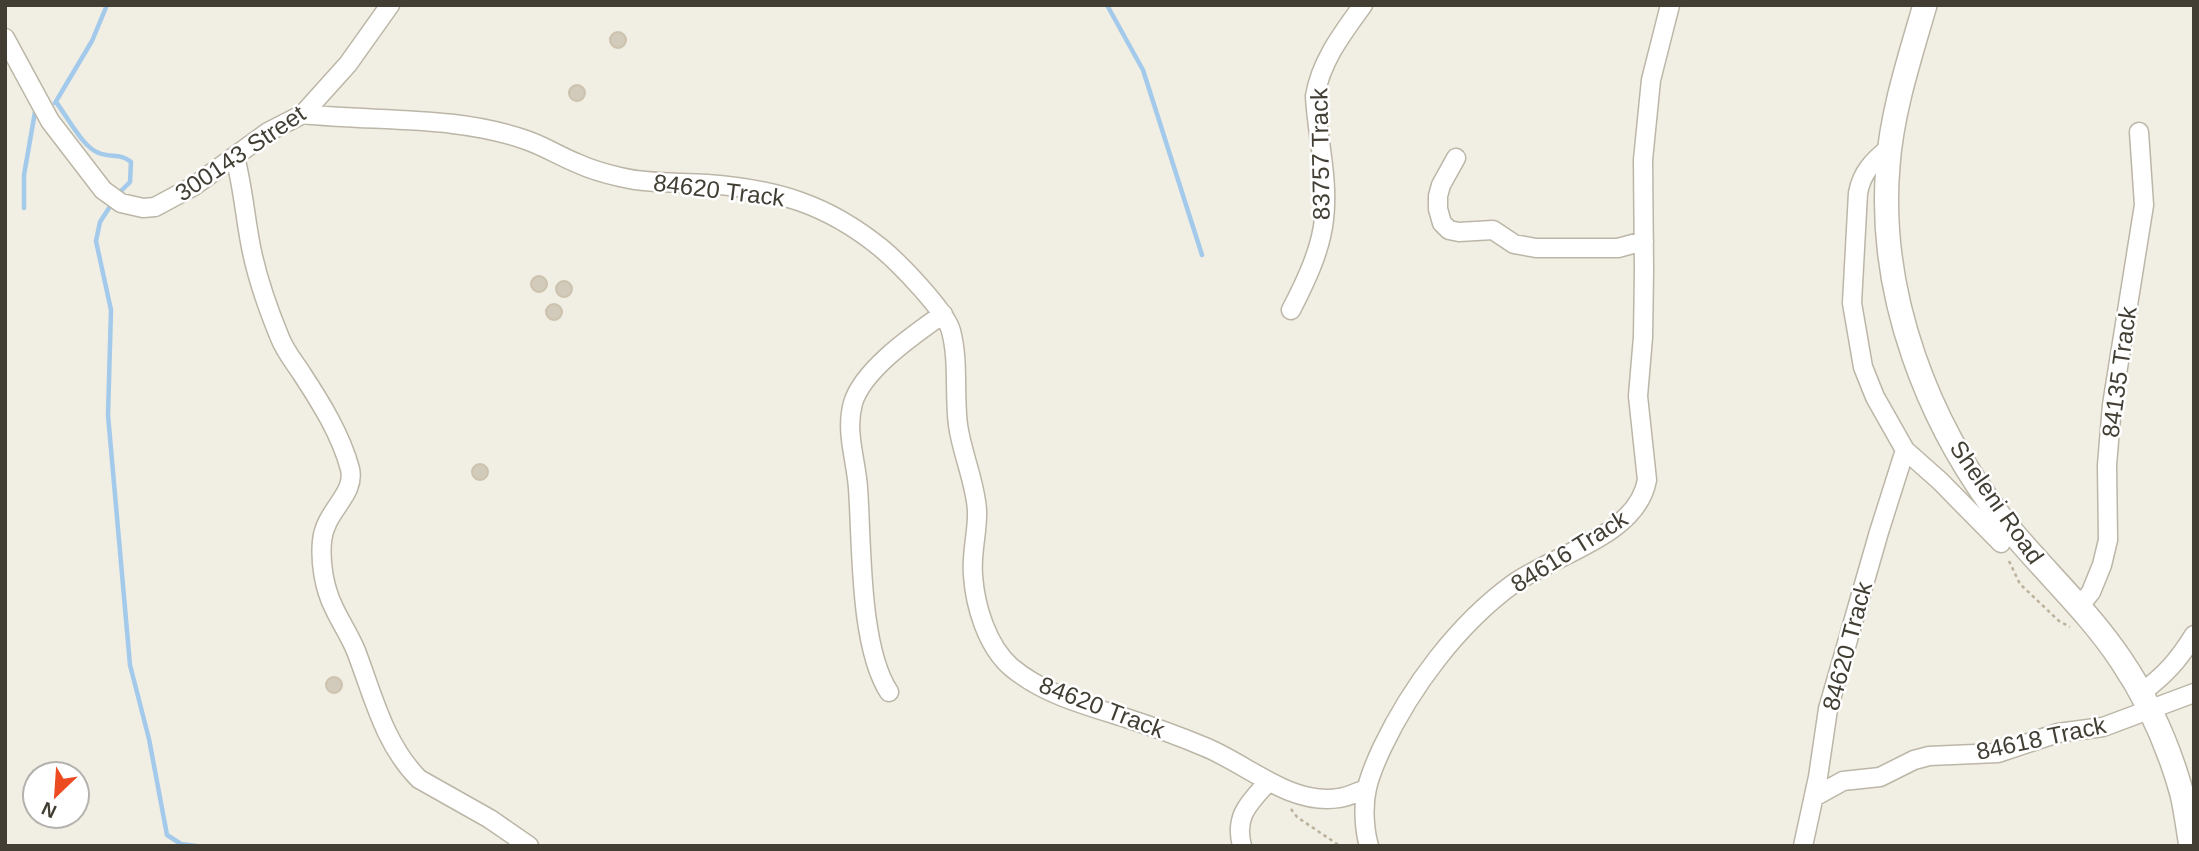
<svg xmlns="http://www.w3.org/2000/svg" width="2199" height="851" font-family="Helvetica,sans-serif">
  <rect width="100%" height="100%" fill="#f1eee4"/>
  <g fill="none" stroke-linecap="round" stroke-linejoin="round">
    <path stroke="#a3caeb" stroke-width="4.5" d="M 1107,5 L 1143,70 L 1202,255
      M 56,102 C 67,116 83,148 99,153 C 111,158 121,153 131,162 L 130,182 L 118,194
      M 55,103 L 92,41 L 107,5
      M 24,208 L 24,175 L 35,112
      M 109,208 L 100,222 L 96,241 L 111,310 L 108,415 L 130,665 L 149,739 L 167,835 L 181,844 L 196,846"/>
  </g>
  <path fill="#d2caba" stroke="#ccc2ae" stroke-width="2" d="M610 40a8 8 0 1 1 16 0a8 8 0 1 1-16 0Z
    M569 93a8 8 0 1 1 16 0a8 8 0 1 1-16 0Z
    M531 284a8 8 0 1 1 16 0a8 8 0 1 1-16 0Z
    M556 289a8 8 0 1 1 16 0a8 8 0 1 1-16 0Z
    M546 312a8 8 0 1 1 16 0a8 8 0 1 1-16 0Z
    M472 472a8 8 0 1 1 16 0a8 8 0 1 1-16 0Z
    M326 685a8 8 0 1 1 16 0a8 8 0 1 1-16 0Z"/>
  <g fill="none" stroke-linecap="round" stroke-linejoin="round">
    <g stroke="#bcb6a7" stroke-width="21">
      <path id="minor" d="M 5,38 L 50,121 L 103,190 L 121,203 L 143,208 L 155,207 L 194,186 L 268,132 L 303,114 L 348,64 L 390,5
        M 303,114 C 376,122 455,115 526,140 C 544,146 561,157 579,164 C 592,170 607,174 620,177 C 649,184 678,182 707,184 C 776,189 827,204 881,248 C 898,262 946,311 951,331 C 959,361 954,394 958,425 C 962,454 975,481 977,510 C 978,531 971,553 973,575 C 975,606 987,646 1011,667 C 1043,694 1085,705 1123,717 C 1151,726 1179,736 1205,747 C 1247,764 1291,806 1339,798 C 1348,797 1357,792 1366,789
        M 1890,147 C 1873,161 1862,172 1858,193 L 1852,303 L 1863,367 L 1875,397 L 1905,450 L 1940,481 L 2001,543
        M 235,157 C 243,187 245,217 251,247 C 257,278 268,309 280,338 C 285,351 295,363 302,374 C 321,403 341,435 350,469 C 356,495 325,510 322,541 C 320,562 324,588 334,608 C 341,623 350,636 356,651 C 373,695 384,744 419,779 L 490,819 L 529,846
        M 1456,158 L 1441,185 L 1438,196 L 1438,209 L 1442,223 L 1449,230 L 1459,232 L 1493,230 L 1514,244 L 1536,248 L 1618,248 L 1644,241
        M 1291,310 C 1305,283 1321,250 1324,219 C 1329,179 1317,136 1315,96 C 1321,61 1342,34 1363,5
        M 2079,607 L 2091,592 L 2102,565 L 2108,540 L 2107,465 L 2112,405 L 2144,205 L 2139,132
        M 889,692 C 859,646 862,543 858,488 C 856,459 845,432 853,403 C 863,369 915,334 943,314
        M 2141,693 C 2165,675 2178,661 2194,635
        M 1814,797 L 1843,781 L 1880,777 L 1914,760 L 1929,756 L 1998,753 L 2058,733 L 2103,727 L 2194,693
        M 1242,846 C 1234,816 1249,803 1268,782
        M 1369,846 C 1364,829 1363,805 1367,788 C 1370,774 1376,761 1382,748 C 1411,687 1458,624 1513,584 C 1555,554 1637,536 1647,480 L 1638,396 L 1643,337 L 1644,270 L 1643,160 L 1651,80 L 1670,5
        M 1803,846 L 1818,777 L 1828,709 L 1879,532 L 1905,450"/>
    </g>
    <g stroke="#bcb6a7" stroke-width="26">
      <path id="tertiary" d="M 1925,5 C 1910,57 1892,111 1888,165 C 1877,294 1928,426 2008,527 C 2045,572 2089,612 2121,660 C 2148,700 2169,747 2182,794 C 2186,811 2188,829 2191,846"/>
    </g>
    <path stroke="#bcb29a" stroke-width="2.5" stroke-dasharray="3.5 3.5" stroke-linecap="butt" d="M 2009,561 L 2020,584 L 2059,621 L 2070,627
      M 1291,809 L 1297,817 L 1340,846"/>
    <use href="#minor" stroke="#fff" stroke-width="18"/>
    <use href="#tertiary" stroke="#fff" stroke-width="23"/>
  </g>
  <g text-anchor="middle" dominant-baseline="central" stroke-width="5" stroke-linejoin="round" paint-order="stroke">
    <g font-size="24" fill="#423e34" stroke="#fff">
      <text transform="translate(240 153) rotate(-34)">300143 Street</text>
      <text transform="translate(1320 154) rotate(-91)">83757 Track</text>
      <text transform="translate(719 190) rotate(7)">84620 Track</text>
      <text transform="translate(2119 372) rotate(-82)">84135 Track</text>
      <text transform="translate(1997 502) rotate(55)">Sheleni Road</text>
      <text transform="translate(1569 551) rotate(-32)">84616 Track</text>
      <text transform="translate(1847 646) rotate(-75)">84620 Track</text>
      <text transform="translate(1102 707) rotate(21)">84620 Track</text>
      <text transform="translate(2041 738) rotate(-12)">84618 Track</text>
    </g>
  </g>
  <rect width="2199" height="851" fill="none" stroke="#423e34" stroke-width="14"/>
  <g transform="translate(56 795) rotate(205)"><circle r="33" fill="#ffffff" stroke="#b3b2ae" stroke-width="2"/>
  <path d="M0-5L12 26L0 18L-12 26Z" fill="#ec4a20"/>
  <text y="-10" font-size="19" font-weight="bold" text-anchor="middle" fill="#423e34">N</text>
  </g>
</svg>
